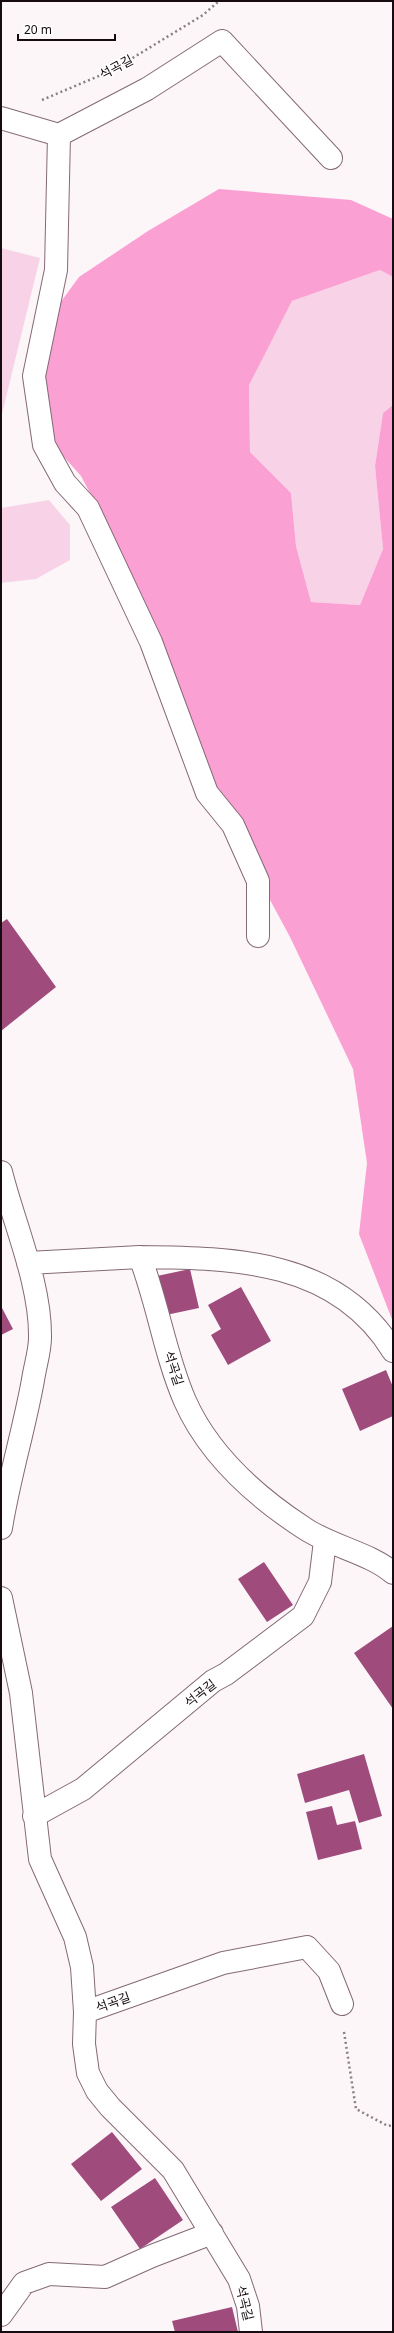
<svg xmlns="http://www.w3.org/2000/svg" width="394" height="2333" font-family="'Noto Sans','Noto Sans KR',sans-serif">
  <rect width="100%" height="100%" fill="#fcf6f9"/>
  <path fill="#f8d3e7" d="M 1,248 L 40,258 L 1,418 Z
    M 380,270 L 393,277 L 393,405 L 383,413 L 375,466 L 383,549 L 360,605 L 311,602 L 296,546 L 291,493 L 250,452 L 249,384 L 292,301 Z
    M 49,500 L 70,525 L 70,560 L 36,579 L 1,583 L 1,508 Z"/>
  <path fill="#fba0d3" d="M 219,189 L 351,200 L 393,219 L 393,277 L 380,270 L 292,301 L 249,385 L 250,452 L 291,493 L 296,546 L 311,602 L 360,605 L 383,549 L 375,466 L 383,413 L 393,405 L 393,1322 L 359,1234 L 367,1163 L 353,1069 L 290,937 L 235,835 L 100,512 L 81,476 L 55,447 L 39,385 L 46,322 L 79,277 L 148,231 Z"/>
  <path fill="#9f4c7d" d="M 7,919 L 56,987 L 1,1031 L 1,923 Z
    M 190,1269 L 199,1308 L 166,1315 L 157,1276 Z
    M 241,1287 L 271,1341 L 228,1365 L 211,1335 L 221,1329 L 208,1305 Z
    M 1,1306 L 13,1329 L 1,1335 Z
    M 386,1370 L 393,1387 L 393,1416 L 360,1431 L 342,1389 Z
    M 264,1562 L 293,1605 L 267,1622 L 238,1579 Z
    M 393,1626 L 393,1709 L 354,1653 Z
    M 364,1754 L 382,1816 L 359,1823 L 349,1790 L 305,1803 L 297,1774 Z
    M 332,1806 L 337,1825 L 355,1821 L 362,1849 L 318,1860 L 306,1812 Z
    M 112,2132 L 142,2169 L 101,2201 L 71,2164 Z
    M 155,2178 L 183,2220 L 140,2249 L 111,2207 Z
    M 232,2307 L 238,2332 L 175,2332 L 172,2321 Z"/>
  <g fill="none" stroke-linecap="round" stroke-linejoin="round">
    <g stroke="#846977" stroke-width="24">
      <path id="minor" d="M 1,118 L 59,135 L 147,89 L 222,41 L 331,158
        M 59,135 L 56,270 L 34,376 L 44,445 L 65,483 L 88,508 L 151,642 L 207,793 L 233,825 L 258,881 L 258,936
        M 1,1172 C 14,1224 41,1284 40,1338 C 40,1351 35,1366 33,1380 C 24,1430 9,1478 1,1528
        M 140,1257 C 236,1258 337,1260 393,1351
        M 28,1263 L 140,1257 C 158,1304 165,1355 185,1401 C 209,1455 255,1496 304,1528 C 330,1546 370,1553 393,1573
        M 1,1598 L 21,1693 L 40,1859 L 75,1937 L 82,1967 L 85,2012 L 84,2044 L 88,2073 L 97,2091 L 110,2107 L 173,2170 L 239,2279 L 248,2306 L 251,2332
        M 34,1816 L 83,1789 L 213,1681 L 226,1674 L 303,1616 L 320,1582 L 325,1541
        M 85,2012 L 223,1963 L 307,1947 L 329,1971 L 342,2004
        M 1,2315 L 24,2283 L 49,2274 L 105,2277 L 152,2256 L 212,2233"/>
    </g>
    <path stroke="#877f84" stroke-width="2.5" stroke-dasharray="2 3" stroke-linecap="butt" d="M 42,100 L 113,70 L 203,15 L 219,1
      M 344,2032 L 356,2109 L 388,2126 L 393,2125"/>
    <use href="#minor" stroke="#fff" stroke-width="22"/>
  </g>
  <g text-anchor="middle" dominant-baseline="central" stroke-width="3" stroke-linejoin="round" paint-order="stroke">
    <g font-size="13" fill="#150b11" stroke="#fff">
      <text transform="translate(116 67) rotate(-28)">석곡길</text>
      <text transform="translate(174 1368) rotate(72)">석곡길</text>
      <text transform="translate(200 1693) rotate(-38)">석곡길</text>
      <text transform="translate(113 2002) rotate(-20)">석곡길</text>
      <text transform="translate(245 2303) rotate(76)">석곡길</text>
    </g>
  </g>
  <rect width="394" height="2333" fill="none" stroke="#150b11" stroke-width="4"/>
  <path d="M18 34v6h97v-6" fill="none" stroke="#150b11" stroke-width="2"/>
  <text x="24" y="34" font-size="12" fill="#150b11" stroke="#ffffff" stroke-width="3" paint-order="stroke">20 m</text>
</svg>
